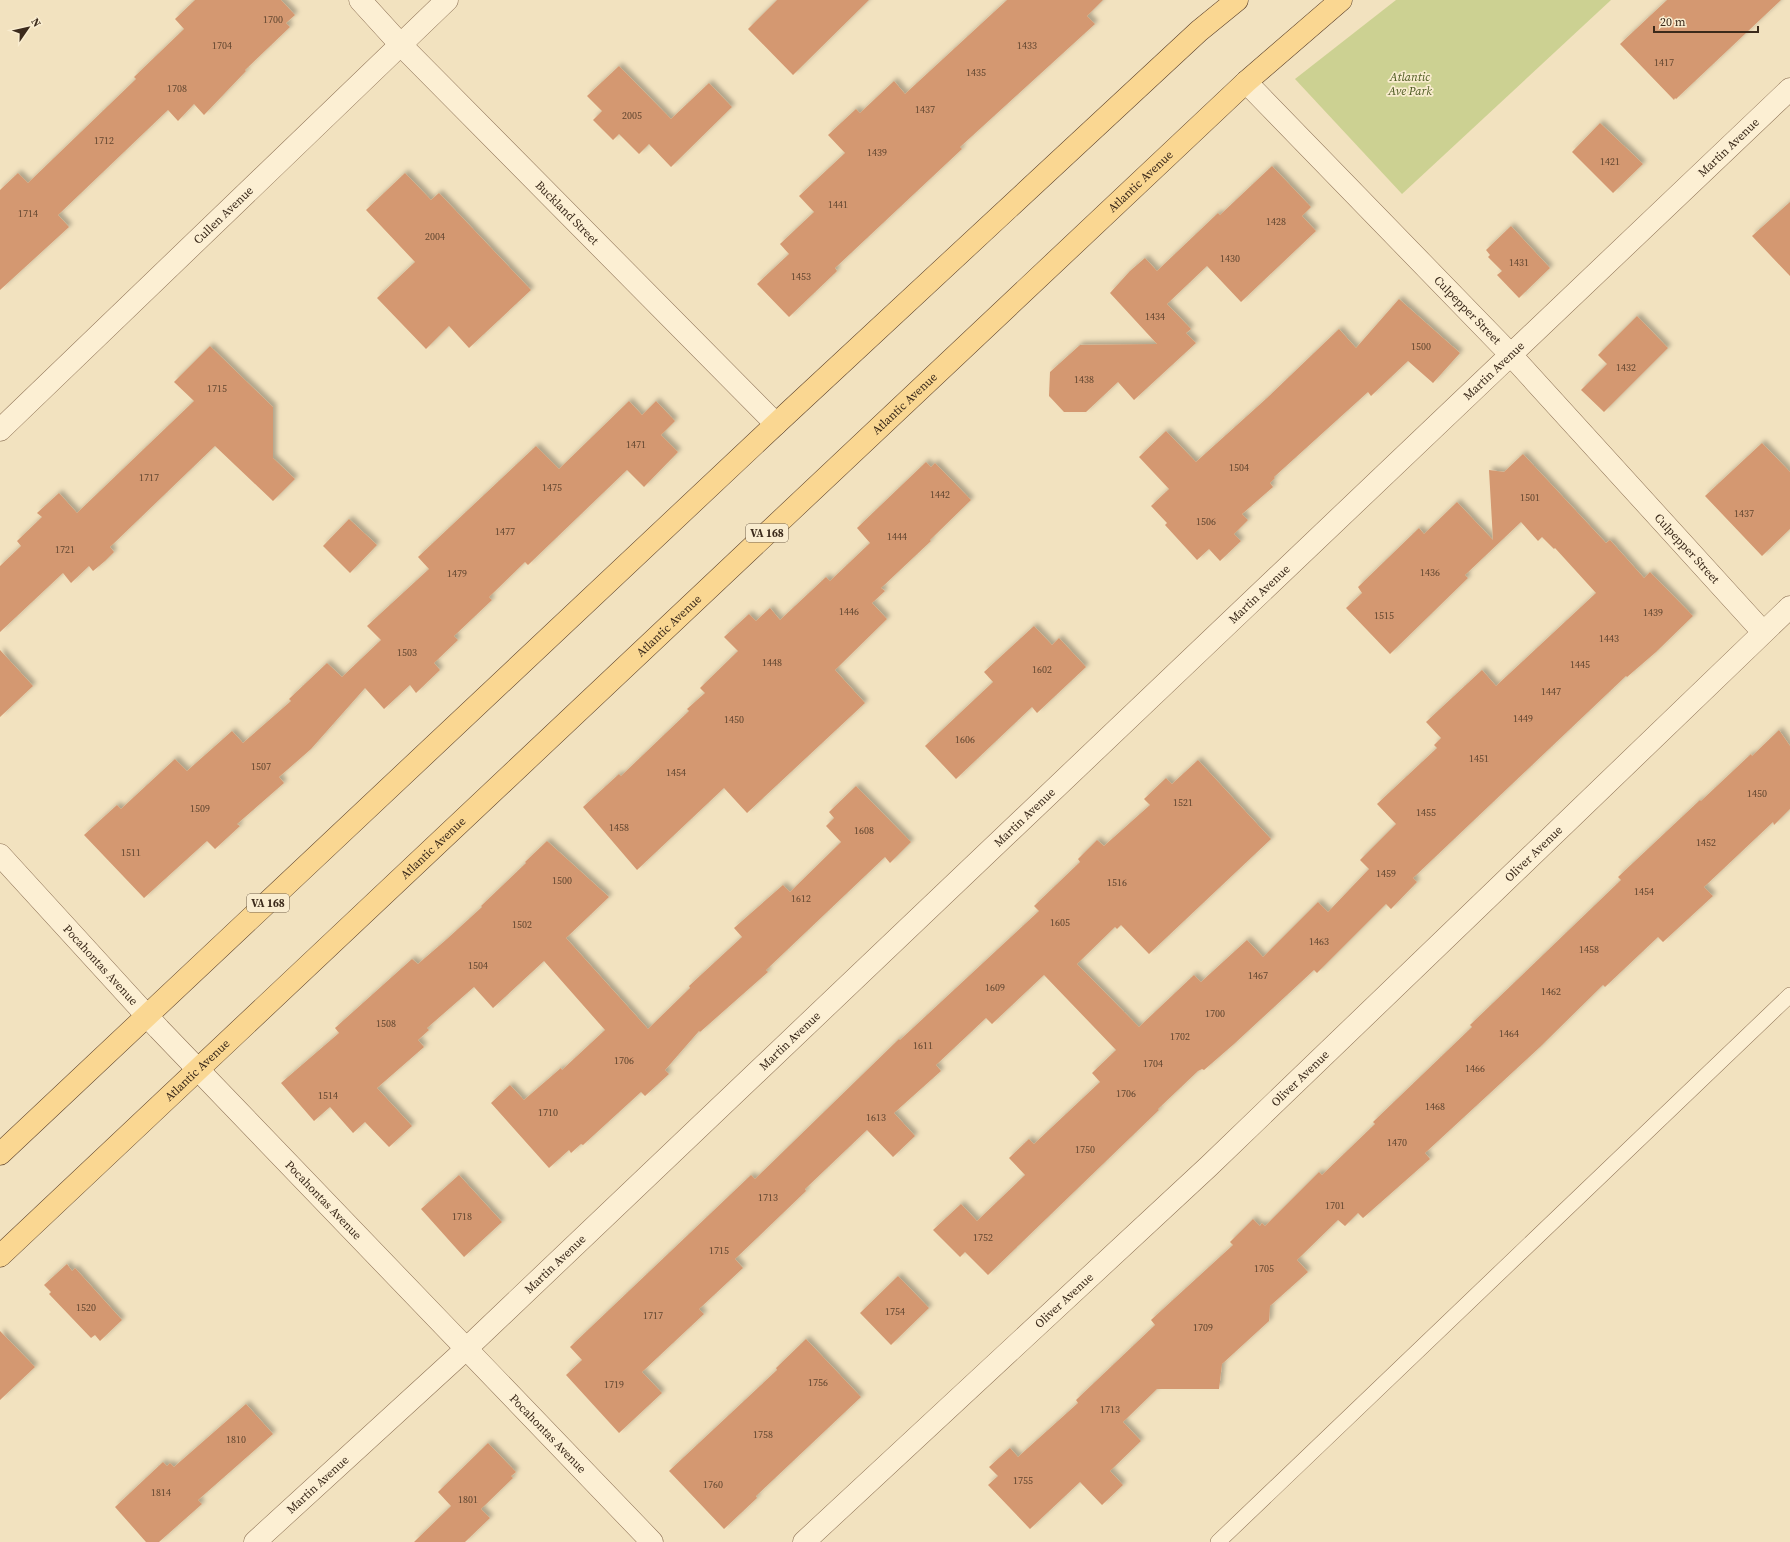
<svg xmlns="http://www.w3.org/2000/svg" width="1790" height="1542" font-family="'Source Serif 4',serif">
  <defs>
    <filter id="shadow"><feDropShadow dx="3.5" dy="-3.5" stdDeviation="2" flood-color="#0004"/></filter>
  </defs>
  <rect width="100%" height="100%" fill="#f2e2bf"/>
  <path fill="#ccd192" d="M 1396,0 L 1611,0 L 1402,194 L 1295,79 Z"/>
  <path fill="#d49871" filter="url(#shadow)" d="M 195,0 L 281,0 L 295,15 L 286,23 L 290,27 L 245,70 L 246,71 L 204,115 L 194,104 L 178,121 L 168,110 L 58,215 L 69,227 L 0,290 L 0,190 L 18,173 L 28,183 L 136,79 L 134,77 L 184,29 L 175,19 Z
    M 777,0 L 869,0 L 793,75 L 748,29 Z
    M 1007,0 L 1103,0 L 1087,16 L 1095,24 L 960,147 L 962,149 L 835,268 L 837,271 L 834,274 L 789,317 L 757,284 L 789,254 L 780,244 L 814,212 L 799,196 L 845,153 L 828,135 L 856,109 L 860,113 L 894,81 L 905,94 Z
    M 1667,0 L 1781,0 L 1676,99 L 1675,98 L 1674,100 L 1620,44 Z
    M 619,66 L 671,119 L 709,83 L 732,107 L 671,167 L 649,144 L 639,154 L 619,134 L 613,140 L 593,120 L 602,111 L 587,96 Z
    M 1600,123 L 1643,164 L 1613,193 L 1572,152 Z
    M 1272,166 L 1311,207 L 1302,216 L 1316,231 L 1241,302 L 1207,266 L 1167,304 L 1191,329 L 1186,333 L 1196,343 L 1134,400 L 1118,382 L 1086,412 L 1064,412 L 1049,396 L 1050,372 L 1080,345 L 1157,344 L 1110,293 L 1130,271 L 1145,258 L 1157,271 L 1218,213 L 1220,215 Z
    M 405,173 L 431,200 L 439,193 L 531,290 L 469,348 L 449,326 L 426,349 L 377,298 L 415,262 L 366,210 Z
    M 1790,202 L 1790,276 L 1752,236 Z
    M 1511,226 L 1550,268 L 1519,298 L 1497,275 L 1502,271 L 1488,257 L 1490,255 L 1486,250 Z
    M 1399,299 L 1460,353 L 1433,383 L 1408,361 L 1371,396 L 1368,392 L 1274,477 L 1275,478 L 1270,483 L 1273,487 L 1242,514 L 1248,520 L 1234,534 L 1241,541 L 1220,561 L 1209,549 L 1197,560 L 1165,525 L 1167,523 L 1151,506 L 1169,489 L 1139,457 L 1166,431 L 1196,462 L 1267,398 L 1339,329 L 1356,348 Z
    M 1637,316 L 1668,348 L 1604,412 L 1581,390 L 1607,364 L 1598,355 Z
    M 210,346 L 273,407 L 273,458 L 295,479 L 273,501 L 215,446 L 110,547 L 114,552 L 105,561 L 93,571 L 89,566 L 71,583 L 63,573 L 0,632 L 0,566 L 21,546 L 17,541 L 42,517 L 37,513 L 59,493 L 77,513 L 194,401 L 174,382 Z
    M 629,401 L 642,415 L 656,401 L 675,421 L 661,435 L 678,452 L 644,487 L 627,470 L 528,565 L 525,562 L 489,597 L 492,600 L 454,636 L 458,640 L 434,663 L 440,670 L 416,693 L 410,685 L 384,709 L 365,688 L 311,749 L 279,777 L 284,783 L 237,824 L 240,826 L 215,849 L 207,841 L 144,898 L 84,835 L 117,805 L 121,809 L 175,759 L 187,771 L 232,731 L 243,743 L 291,701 L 289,699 L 327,663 L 342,677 L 381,640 L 367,626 L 429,569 L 418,557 L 536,446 L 559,469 Z
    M 1762,443 L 1790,472 L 1790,529 L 1762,556 L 1705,496 Z
    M 1523,454 L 1606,543 L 1610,540 L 1644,578 L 1650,572 L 1693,616 L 1656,652 L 1627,677 L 1626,676 L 1413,878 L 1417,882 L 1391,909 L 1386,904 L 1317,973 L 1314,970 L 1234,1044 L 1204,1070 L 1202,1069 L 1198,1071 L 1158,1109 L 1159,1110 L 988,1275 L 965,1252 L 960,1257 L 933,1230 L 961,1204 L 977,1221 L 1025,1175 L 1009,1158 L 1029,1139 L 1034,1144 L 1100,1082 L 1092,1073 L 1116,1050 L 1044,975 L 992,1024 L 986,1018 L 936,1065 L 941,1071 L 894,1113 L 915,1136 L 893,1157 L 867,1130 L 805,1189 L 806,1191 L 735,1259 L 743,1268 L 699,1309 L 704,1314 L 642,1372 L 662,1393 L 619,1433 L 566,1375 L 582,1360 L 570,1347 L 751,1175 L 755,1179 L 899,1039 L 900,1040 L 1039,911 L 1034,906 L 1080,862 L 1078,859 L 1097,840 L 1104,846 L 1150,805 L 1144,799 L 1166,778 L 1172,784 L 1198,760 L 1271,839 L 1149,954 L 1121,925 L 1117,929 L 1115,927 L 1077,964 L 1139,1027 L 1194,975 L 1201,982 L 1247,940 L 1263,957 L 1318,902 L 1328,912 L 1369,869 L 1360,860 L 1396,824 L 1377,804 L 1437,748 L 1434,745 L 1441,738 L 1426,722 L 1482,670 L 1496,686 L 1596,593 L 1555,548 L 1554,549 L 1542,537 L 1538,541 L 1521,522 L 1465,575 L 1468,578 L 1390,654 L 1346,608 L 1362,593 L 1358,587 L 1419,528 L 1424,534 L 1457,502 L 1493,540 L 1489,470 L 1504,472 Z
    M 926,462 L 931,467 L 935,463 L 971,500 L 930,540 L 931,541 L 881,588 L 885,591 L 872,603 L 887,619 L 835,670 L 865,703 L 747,813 L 724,788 L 637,870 L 583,807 L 619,774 L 621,776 L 689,711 L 687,709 L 705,693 L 700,688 L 738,651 L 724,637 L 749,614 L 756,621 L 770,608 L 780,620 L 826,577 L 830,581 L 870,543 L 857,528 Z
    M 349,519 L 377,545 L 350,573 L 323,546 Z
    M 1034,626 L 1052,645 L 1059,638 L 1086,667 L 1037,713 L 1032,707 L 956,779 L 925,746 L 993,682 L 984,672 Z
    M 0,650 L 33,686 L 0,717 Z
    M 1779,730 L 1790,746 L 1790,809 L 1774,825 L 1773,822 L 1704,887 L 1713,896 L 1663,942 L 1658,937 L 1605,987 L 1603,985 L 1540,1047 L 1425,1153 L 1430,1159 L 1363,1218 L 1358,1213 L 1345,1226 L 1338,1220 L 1297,1260 L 1308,1272 L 1270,1306 L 1269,1321 L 1222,1364 L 1219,1389 L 1157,1389 L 1123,1422 L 1141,1441 L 1110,1471 L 1123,1485 L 1102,1505 L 1080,1482 L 1030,1529 L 988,1485 L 998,1476 L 989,1467 L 1010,1448 L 1018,1457 L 1078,1403 L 1076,1400 L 1155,1325 L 1151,1320 L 1233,1245 L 1230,1242 L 1253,1219 L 1260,1226 L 1262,1223 L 1265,1226 L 1319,1172 L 1322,1175 L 1375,1124 L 1373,1122 L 1472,1027 L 1470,1025 L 1621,880 L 1618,877 L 1700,800 L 1701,801 L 1751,754 L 1752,756 Z
    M 856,786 L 911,842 L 890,863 L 885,857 L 766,970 L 768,972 L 700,1032 L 699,1031 L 665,1070 L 669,1074 L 645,1096 L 641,1092 L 583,1145 L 581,1144 L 571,1153 L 569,1150 L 549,1168 L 491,1103 L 510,1085 L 524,1100 L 561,1068 L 562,1070 L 605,1030 L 544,961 L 493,1008 L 474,987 L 427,1028 L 429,1030 L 418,1040 L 424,1047 L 377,1088 L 412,1126 L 389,1147 L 365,1122 L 353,1133 L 330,1107 L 314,1121 L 281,1083 L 339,1033 L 335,1028 L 412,959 L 418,964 L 447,939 L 482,907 L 481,906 L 526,863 L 525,862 L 547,841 L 609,897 L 566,938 L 648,1029 L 690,988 L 689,986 L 742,937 L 734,928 L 783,885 L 790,892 L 841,842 L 826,826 L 834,818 L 829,812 Z
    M 459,1175 L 502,1222 L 464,1257 L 421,1209 Z
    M 67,1264 L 72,1271 L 75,1268 L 122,1320 L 100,1341 L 95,1335 L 91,1338 L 49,1294 L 51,1292 L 44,1285 Z
    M 898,1276 L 929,1308 L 891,1345 L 860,1313 Z
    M 0,1331 L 35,1367 L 0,1400 Z
    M 806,1339 L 861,1397 L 756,1496 L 757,1498 L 724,1529 L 669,1471 L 777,1370 L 776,1368 Z
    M 246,1404 L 273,1434 L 198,1500 L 202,1504 L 159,1542 L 146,1542 L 115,1507 L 163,1462 L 167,1466 L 170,1463 L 174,1467 Z
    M 488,1443 L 516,1472 L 511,1476 L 513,1478 L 481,1509 L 490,1518 L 465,1542 L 414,1542 L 451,1506 L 438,1492 Z"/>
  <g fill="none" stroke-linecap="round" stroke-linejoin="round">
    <g stroke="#8d7155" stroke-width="16">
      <path id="lane" d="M 1218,1542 L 1790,995"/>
    </g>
    <g stroke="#8d7155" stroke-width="23">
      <g id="street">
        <path id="s1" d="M 360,0 L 400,44 L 776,424"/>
        <path id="s2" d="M 1246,82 L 1511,355 L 1763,632"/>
        <path id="s3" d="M 0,430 L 447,0"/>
        <path id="s4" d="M 0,855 L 159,1029 L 652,1542"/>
        <path id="s5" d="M 255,1542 L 466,1349 L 1790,89"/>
        <path id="s6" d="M 804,1542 L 1209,1166 L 1790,607"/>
      </g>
    </g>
    <g stroke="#5a3f2a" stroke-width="23">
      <g id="primary">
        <path d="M 0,1154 L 776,424 L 1199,31 L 1237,0"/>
        <path id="s7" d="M 0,1256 L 1246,82 L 1341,0"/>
      </g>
    </g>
    <use href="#lane" stroke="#fcefd3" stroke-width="15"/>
    <use href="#street" stroke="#fcefd3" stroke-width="22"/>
    <use href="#primary" stroke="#fad792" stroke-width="22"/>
  </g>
  <g text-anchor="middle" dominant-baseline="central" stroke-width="3.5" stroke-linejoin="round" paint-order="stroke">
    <g font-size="10" fill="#614630">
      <text x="273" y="19">1700</text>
      <text x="222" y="45">1704</text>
      <text x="1027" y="45">1433</text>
      <text x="1664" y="62">1417</text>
      <text x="976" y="72">1435</text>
      <text x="177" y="88">1708</text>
      <text x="925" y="109">1437</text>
      <text x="632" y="115">2005</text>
      <text x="104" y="140">1712</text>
      <text x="877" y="152">1439</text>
      <text x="1610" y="161">1421</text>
      <text x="838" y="204">1441</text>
      <text x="28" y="213">1714</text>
      <text x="1276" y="221">1428</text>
      <text x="435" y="236">2004</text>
      <text x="1230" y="258">1430</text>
      <text x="1519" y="262">1431</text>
      <text x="801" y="276">1453</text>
      <text x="1155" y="316">1434</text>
      <text x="1421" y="346">1500</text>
      <text x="1626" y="367">1432</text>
      <text x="1084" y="379">1438</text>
      <text x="217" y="388">1715</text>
      <text x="636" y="444">1471</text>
      <text x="1239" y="467">1504</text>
      <text x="149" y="477">1717</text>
      <text x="552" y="487">1475</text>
      <text x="940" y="494">1442</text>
      <text x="1530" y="497">1501</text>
      <text x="1744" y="513">1437</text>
      <text x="1206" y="521">1506</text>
      <text x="505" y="531">1477</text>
      <text x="897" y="536">1444</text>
      <text x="65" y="549">1721</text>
      <text x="1430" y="572">1436</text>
      <text x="457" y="573">1479</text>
      <text x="849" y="611">1446</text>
      <text x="1653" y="612">1439</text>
      <text x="1384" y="615">1515</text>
      <text x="1609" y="638">1443</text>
      <text x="407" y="652">1503</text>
      <text x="772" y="662">1448</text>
      <text x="1580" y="664">1445</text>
      <text x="1042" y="669">1602</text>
      <text x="1551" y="691">1447</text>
      <text x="1523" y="718">1449</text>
      <text x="734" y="719">1450</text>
      <text x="965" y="739">1606</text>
      <text x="1479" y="758">1451</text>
      <text x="261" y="766">1507</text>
      <text x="676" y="772">1454</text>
      <text x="1757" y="793">1450</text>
      <text x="1183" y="802">1521</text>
      <text x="200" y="808">1509</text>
      <text x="1426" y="812">1455</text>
      <text x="619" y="827">1458</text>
      <text x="864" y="830">1608</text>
      <text x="1706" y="842">1452</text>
      <text x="131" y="852">1511</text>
      <text x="1386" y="873">1459</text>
      <text x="562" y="880">1500</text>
      <text x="1117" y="882">1516</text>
      <text x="1644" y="891">1454</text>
      <text x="801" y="898">1612</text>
      <text x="1060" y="922">1605</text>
      <text x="522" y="924">1502</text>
      <text x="1319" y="941">1463</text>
      <text x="1589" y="949">1458</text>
      <text x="478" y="965">1504</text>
      <text x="1258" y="975">1467</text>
      <text x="995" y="987">1609</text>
      <text x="1551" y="991">1462</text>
      <text x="1215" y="1013">1700</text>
      <text x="386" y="1023">1508</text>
      <text x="1509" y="1033">1464</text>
      <text x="1180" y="1036">1702</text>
      <text x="923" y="1045">1611</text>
      <text x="624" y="1060">1706</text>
      <text x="1153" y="1063">1704</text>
      <text x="1475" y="1068">1466</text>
      <text x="1126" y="1093">1706</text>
      <text x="328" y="1095">1514</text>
      <text x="1435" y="1106">1468</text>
      <text x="548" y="1112">1710</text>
      <text x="876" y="1117">1613</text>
      <text x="1397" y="1142">1470</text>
      <text x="1085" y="1149">1750</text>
      <text x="768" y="1197">1713</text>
      <text x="1335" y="1205">1701</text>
      <text x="462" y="1216">1718</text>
      <text x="983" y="1237">1752</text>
      <text x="719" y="1250">1715</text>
      <text x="1264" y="1268">1705</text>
      <text x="86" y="1307">1520</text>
      <text x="895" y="1311">1754</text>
      <text x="653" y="1315">1717</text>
      <text x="1203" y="1327">1709</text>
      <text x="818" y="1382">1756</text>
      <text x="614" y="1384">1719</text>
      <text x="1110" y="1409">1713</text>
      <text x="763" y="1434">1758</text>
      <text x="236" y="1439">1810</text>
      <text x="1023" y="1480">1755</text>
      <text x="713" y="1484">1760</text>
      <text x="161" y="1492">1814</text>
      <text x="468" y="1499">1801</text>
    </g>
    <g fill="#f9eccf" stroke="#746451" stroke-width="1">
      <rect x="746" y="524" width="42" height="18" rx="3"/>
      <rect x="247" y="894" width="42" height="18" rx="3"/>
    </g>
    <g font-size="11" font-weight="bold" fill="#3b2a1b">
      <text x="767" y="533">VA 168</text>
      <text x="268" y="903">VA 168</text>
    </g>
    <g font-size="12" font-style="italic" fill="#4c5920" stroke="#f9eccf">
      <text x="1410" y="77">Atlantic<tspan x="1410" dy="14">Ave Park</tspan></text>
    </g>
    <g font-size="12" fill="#3b2a1b" stroke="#f9eccf">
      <text stroke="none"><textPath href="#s5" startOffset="2029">Martin Avenue</textPath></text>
      <text stroke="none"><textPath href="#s7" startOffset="1567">Atlantic Avenue</textPath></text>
      <text stroke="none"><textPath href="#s1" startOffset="297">Buckland Street</textPath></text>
      <text stroke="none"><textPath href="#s3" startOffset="310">Cullen Avenue</textPath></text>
      <text stroke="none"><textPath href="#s2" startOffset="318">Culpepper Street</textPath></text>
      <text stroke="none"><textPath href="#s5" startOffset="1705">Martin Avenue</textPath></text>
      <text stroke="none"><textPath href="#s7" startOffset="1243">Atlantic Avenue</textPath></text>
      <text stroke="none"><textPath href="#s2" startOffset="642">Culpepper Street</textPath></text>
      <text stroke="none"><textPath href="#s5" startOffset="1381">Martin Avenue</textPath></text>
      <text stroke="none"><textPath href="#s7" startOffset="919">Atlantic Avenue</textPath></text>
      <text stroke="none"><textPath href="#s5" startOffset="1057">Martin Avenue</textPath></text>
      <text stroke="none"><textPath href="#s7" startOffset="595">Atlantic Avenue</textPath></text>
      <text stroke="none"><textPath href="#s6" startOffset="1003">Oliver Avenue</textPath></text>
      <text stroke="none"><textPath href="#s4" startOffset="149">Pocahontas Avenue</textPath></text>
      <text stroke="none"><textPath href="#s5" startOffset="733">Martin Avenue</textPath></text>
      <text stroke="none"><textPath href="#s7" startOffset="271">Atlantic Avenue</textPath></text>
      <text stroke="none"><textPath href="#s6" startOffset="679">Oliver Avenue</textPath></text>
      <text stroke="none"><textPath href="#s4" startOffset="473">Pocahontas Avenue</textPath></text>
      <text stroke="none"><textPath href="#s5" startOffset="409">Martin Avenue</textPath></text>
      <text stroke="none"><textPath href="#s6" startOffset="355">Oliver Avenue</textPath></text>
      <text stroke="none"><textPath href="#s4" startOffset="797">Pocahontas Avenue</textPath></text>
      <text stroke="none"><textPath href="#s5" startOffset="85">Martin Avenue</textPath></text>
    </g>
  </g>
  <g transform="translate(28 28) rotate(56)" stroke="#f9eccf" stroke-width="3" paint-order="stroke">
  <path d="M0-3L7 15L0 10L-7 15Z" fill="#3b2a1b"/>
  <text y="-6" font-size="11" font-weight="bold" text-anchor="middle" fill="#3b2a1b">N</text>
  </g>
  <path d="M1654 26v6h104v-6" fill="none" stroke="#3b2a1b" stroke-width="2"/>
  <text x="1660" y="26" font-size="12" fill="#3b2a1b" stroke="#f9eccf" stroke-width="3" paint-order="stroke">20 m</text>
</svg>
